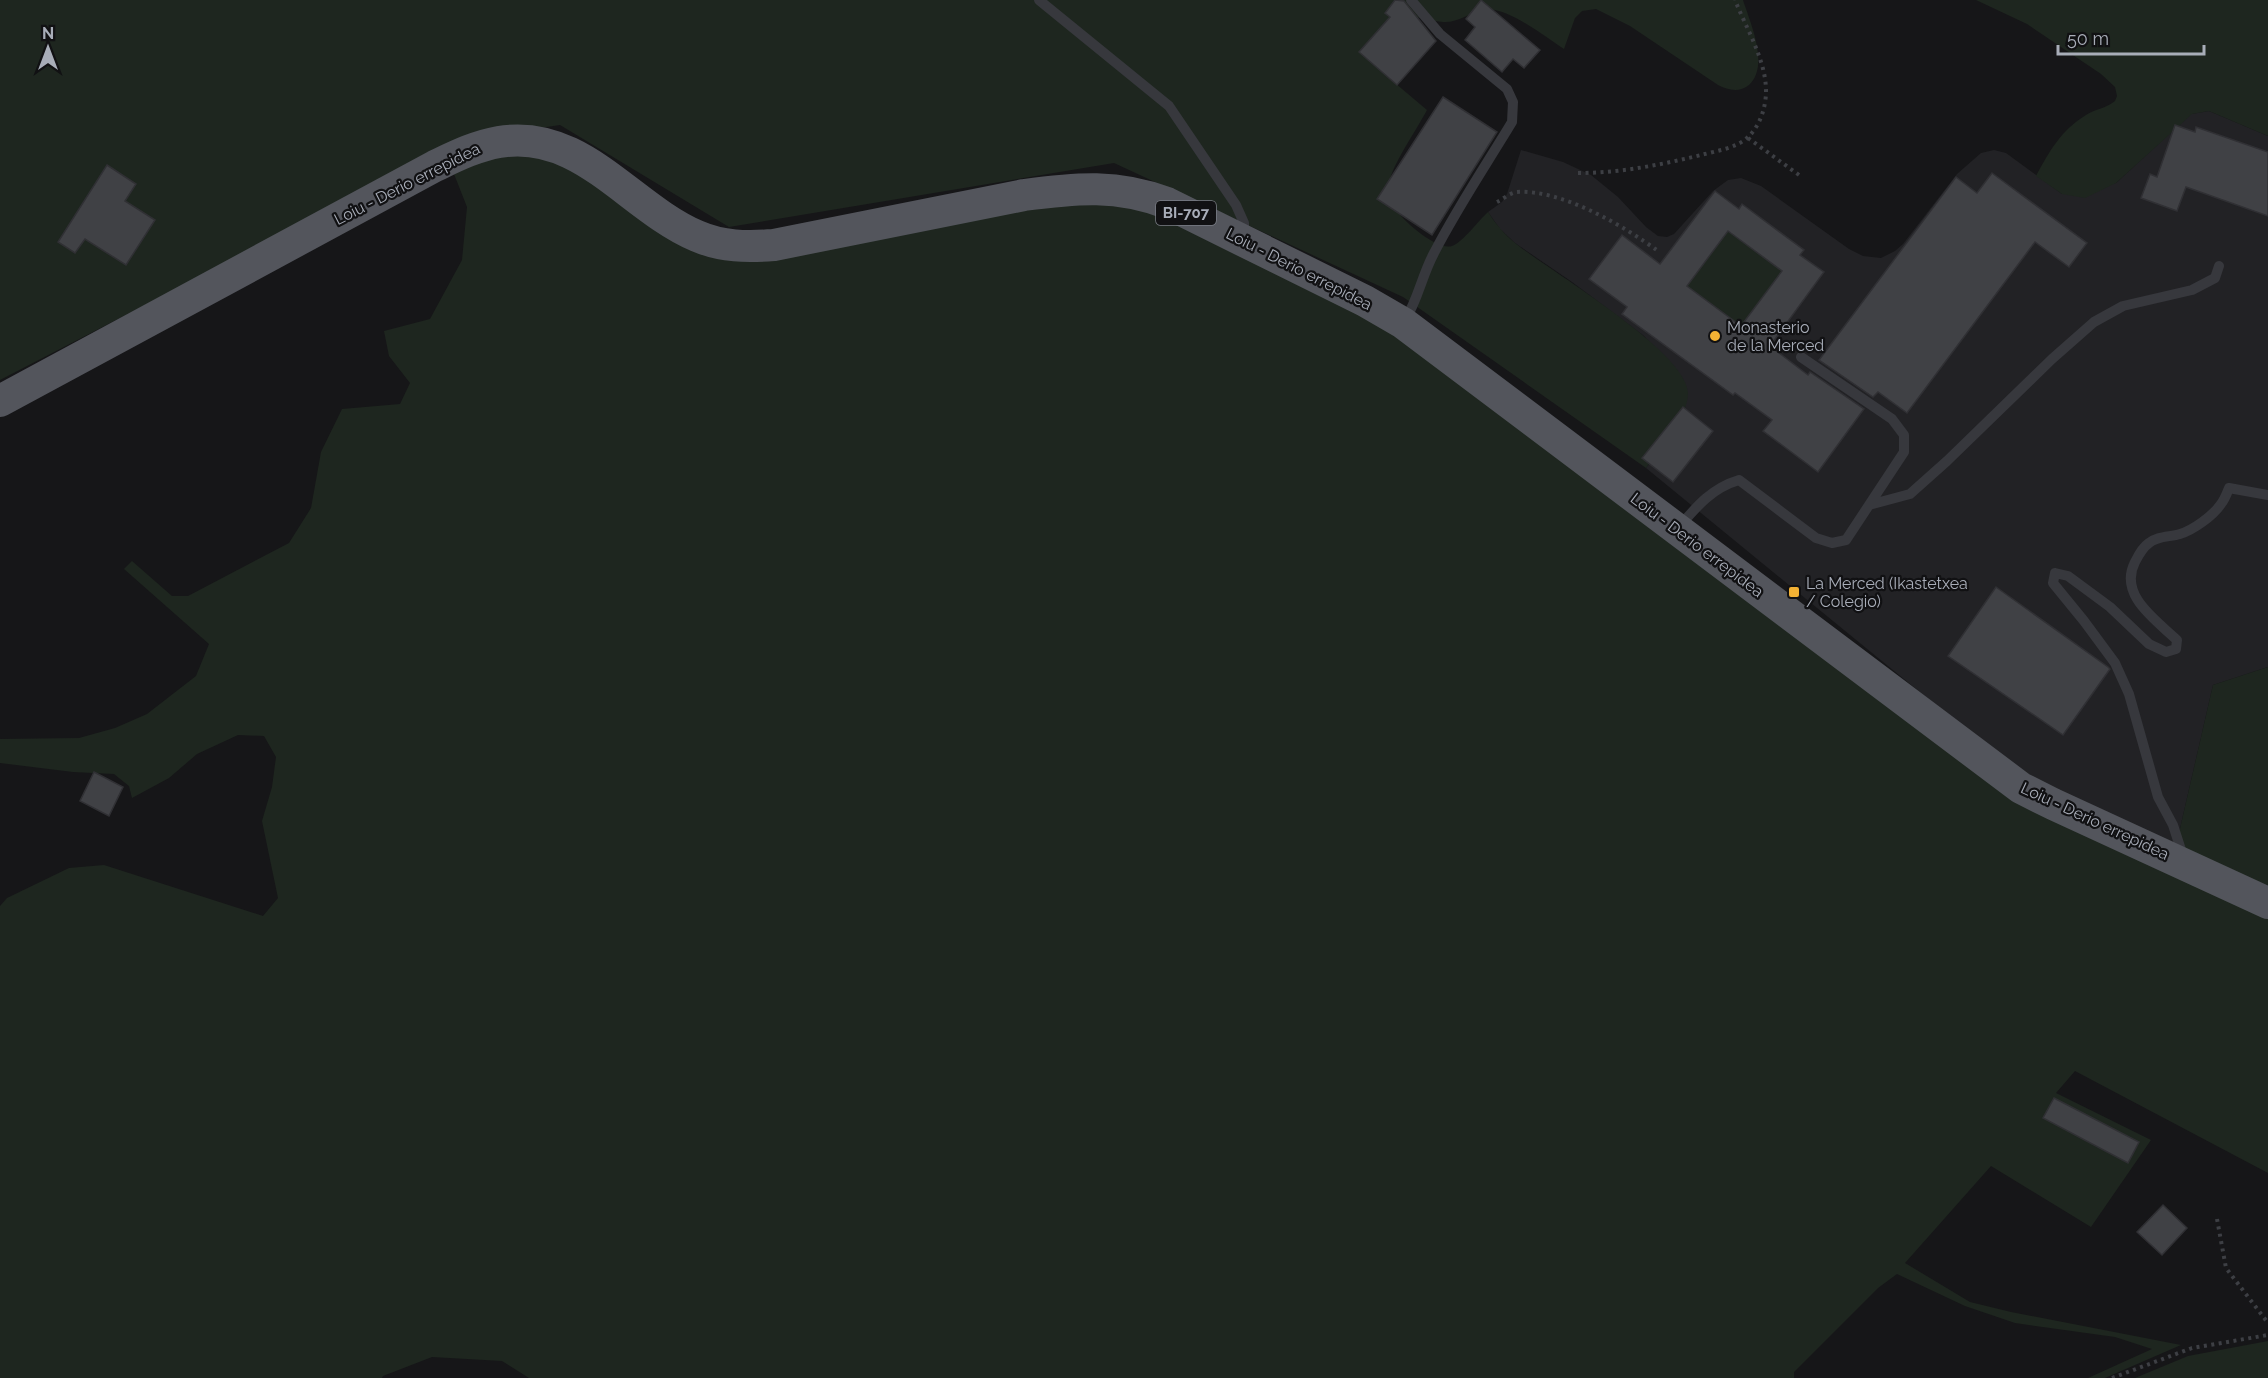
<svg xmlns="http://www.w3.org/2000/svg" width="2268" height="1378" font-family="Raleway,sans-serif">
  <rect width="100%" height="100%" fill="#161618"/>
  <path fill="#222225" d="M 2209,111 L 2268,136 L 2268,667 L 2213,685 L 2176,846 L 2031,783 L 1646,468 L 1674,428 L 1683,379 L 1644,336 L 1572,282 L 1515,243 L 1500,229 L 1488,212 L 1502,202 L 1507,194 L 1521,150 L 1563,162 L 1591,175 L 1618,197 L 1646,227 L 1658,236 L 1667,237 L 1674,234 L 1713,191 L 1728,180 L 1741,178 L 1761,186 L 1849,249 L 1863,256 L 1881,258 L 1895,251 L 1903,244 L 1957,174 L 1981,153 L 1994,150 L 2006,153 L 2062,194 L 2116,183 L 2191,114 Z"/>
  <path fill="#1e261f" d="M 0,0 L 1743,0 C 1750,22 1770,66 1749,85 C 1739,93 1728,90 1718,85 L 1630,26 L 1596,9 L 1582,11 L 1575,18 L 1564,49 C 1545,37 1504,4 1483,10 C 1469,13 1458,23 1443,22 C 1409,19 1390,0 1374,42 L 1395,83 L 1427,110 C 1417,129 1396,159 1390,179 C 1389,185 1391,200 1394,206 C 1400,219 1437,251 1452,246 C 1462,243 1479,220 1488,212 C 1495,223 1504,234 1515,243 C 1548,270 1687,351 1688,393 C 1688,417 1660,449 1646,468 L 1403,297 L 1114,163 L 729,227 L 560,125 L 466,139 L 0,380 Z
    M 1976,0 L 2268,0 L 2268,136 L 2209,111 L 2192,114 L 2116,183 L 2085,198 L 2062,194 L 2036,176 C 2049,152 2061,130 2086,115 C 2095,109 2107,108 2115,101 L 2117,96 L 2115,87 L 2101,74 L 2027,24 Z
    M 500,154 L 562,159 L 700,249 L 1049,201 L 1136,203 L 1405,336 L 1902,711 L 2268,914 L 2268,1173 L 2075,1071 L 2056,1093 L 2151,1140 L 2091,1227 L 1991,1166 L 1905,1263 L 1970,1302 L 2011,1312 L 2181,1345 L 2105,1378 L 2088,1378 L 2152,1349 L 2115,1337 L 2015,1323 L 1965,1306 L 1897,1274 L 1878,1288 L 1794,1372 L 1794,1378 L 529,1378 L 502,1361 L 432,1357 L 383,1376 L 382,1378 L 0,1378 L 0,906 L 7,898 L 69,868 L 104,865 L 263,916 L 278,898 L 262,821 L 272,787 L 276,757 L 264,736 L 238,735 L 197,754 L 169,778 L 132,798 L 129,786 L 114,774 L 73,772 L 0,763 L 0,739 L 79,738 L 115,728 L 147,714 L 196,676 L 209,644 L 124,569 L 132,561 L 172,596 L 188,596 L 289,543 L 311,508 L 321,452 L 342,409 L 400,404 L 410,383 L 389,356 L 384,331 L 430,319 L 462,260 L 467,207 L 454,174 Z
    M 1728,231 L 1782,271 L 1741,326 L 1687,286 Z
    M 2268,667 L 2268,893 L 2176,846 L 2213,685 Z
    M 2268,1341 L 2268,1378 L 2135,1378 L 2188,1356 Z"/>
  <path fill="#404145" stroke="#303034" stroke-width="1.5" fill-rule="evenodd" d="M 1395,0 L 1404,1 L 1436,41 L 1397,85 L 1359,52 L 1390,17 L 1385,13 Z
    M 1481,0 L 1540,50 L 1524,68 L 1513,59 L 1502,72 L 1465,40 L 1475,27 L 1466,19 Z
    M 1443,97 L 1497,132 L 1432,235 L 1377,199 Z
    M 2175,125 L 2195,132 L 2196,127 L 2268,152 L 2268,216 L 2186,187 L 2177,211 L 2141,198 L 2150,174 L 2157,177 Z
    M 107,165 L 136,184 L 125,201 L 155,220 L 126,265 L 85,239 L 75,253 L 58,242 Z
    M 1992,173 L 2087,243 L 2069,267 L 2035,242 L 1907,413 L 1878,392 L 1873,397 L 1819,360 L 1956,177 L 1977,193 Z
    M 1715,191 L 1739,209 L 1742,204 L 1804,250 L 1800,255 L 1824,272 L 1770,346 L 1808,375 L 1810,372 L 1864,409 L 1818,472 L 1763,431 L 1772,420 L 1735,393 L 1733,395 L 1622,314 L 1627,307 L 1589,279 L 1622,235 L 1660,264 ZM 1728,231 L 1782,271 L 1741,326 L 1687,286 Z
    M 1683,407 L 1713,431 L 1673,482 L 1642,458 Z
    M 1996,587 L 2108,667 L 2110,669 L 2063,735 L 1948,656 Z
    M 94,772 L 123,787 L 109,816 L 80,801 Z
    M 2054,1098 L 2139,1142 L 2128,1163 L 2043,1118 Z
    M 2163,1205 L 2187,1228 L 2162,1255 L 2137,1232 Z"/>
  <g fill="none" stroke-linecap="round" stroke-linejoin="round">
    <path stroke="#3d3f44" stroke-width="4" stroke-dasharray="3 4.5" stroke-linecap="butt" d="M 1748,138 L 1799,175
      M 1578,173 C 1620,173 1660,165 1701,155 C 1716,151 1737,148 1748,137 C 1760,126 1766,107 1766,91 C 1766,60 1746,28 1735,0
      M 1497,202 C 1503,199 1510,193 1517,192 C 1561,189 1624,226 1658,251
      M 2217,1219 L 2226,1268 L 2268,1323
      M 2112,1378 L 2192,1348 L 2268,1335"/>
    <path stroke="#37383d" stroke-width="10" d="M 1039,0 L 1169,106 L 1236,205 L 1244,223 L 1244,236
      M 1405,320 C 1418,300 1422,275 1434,253 C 1457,208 1486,165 1512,122 L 1513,102 L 1507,89 L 1440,34 L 1411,0
      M 1869,505 L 1910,494 L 1947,461 L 2052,359 L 2094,322 L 2123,306 L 2192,290 L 2215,278 L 2219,266
      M 1679,527 C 1697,506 1712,488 1739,480 L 1816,538 L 1832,543 L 1846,540 L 1904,452 L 1904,435 L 1892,419 L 1801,357
      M 2183,856 L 2173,825 L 2158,797 L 2129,694 L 2115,663 L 2084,621 L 2053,583 L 2055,573 L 2068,576 L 2110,607 L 2149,644 L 2166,652 L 2176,649 L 2177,640 C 2156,620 2118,595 2135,562 C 2138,556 2143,547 2149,543 C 2157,536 2170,537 2180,534 C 2193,530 2213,516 2221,504 C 2225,499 2227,493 2229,488 L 2268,495"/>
    <path stroke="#53555c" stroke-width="32" d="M 0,401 L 435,166 C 456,156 476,146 499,142 C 581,128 629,207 697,236 C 722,247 747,247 774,245 L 1024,195 C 1077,188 1117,184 1167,203 L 1365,301 L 1403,323 L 2021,788 L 2053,804 L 2268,903"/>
  </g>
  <g fill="#f2b134" stroke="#111113" stroke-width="2">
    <circle cx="1715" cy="336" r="6"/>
    <rect x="1788" y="586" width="12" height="12" rx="3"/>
  </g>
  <g text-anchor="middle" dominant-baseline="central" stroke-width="4.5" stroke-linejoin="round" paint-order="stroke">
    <rect fill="#111113" stroke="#7b7e86" stroke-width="1.5" x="1156" y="201" width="60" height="24" rx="4.5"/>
    <g font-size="15" font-weight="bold" fill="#a8adb8">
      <text x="1186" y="213">BI-707</text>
    </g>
    <g font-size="16" fill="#a8adb8" stroke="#111113">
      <text transform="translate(407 184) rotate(-27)">Loiu - Derio errepidea</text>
      <text transform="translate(1299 269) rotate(27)">Loiu - Derio errepidea</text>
      <text transform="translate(1697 545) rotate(37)">Loiu - Derio errepidea</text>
      <text transform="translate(2095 821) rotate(25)">Loiu - Derio errepidea</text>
    </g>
    <g font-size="16" fill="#a8adb8" stroke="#111113" text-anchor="start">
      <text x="1727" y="327">Monasterio<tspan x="1727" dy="18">de la Merced</tspan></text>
      <text x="1806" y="583">La Merced (Ikastetxea<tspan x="1806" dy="18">/ Colegio)</tspan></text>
    </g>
  </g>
  <g transform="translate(48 48)" stroke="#111113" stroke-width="4.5" paint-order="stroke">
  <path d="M0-4.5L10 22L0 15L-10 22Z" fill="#a8adb8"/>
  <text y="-9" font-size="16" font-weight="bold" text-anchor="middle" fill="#a8adb8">N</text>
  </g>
  <path d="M2058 45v9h146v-9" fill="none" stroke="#a8adb8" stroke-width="3"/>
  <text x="2067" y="45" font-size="18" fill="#a8adb8" stroke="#111113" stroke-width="4.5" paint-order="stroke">50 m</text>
</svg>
